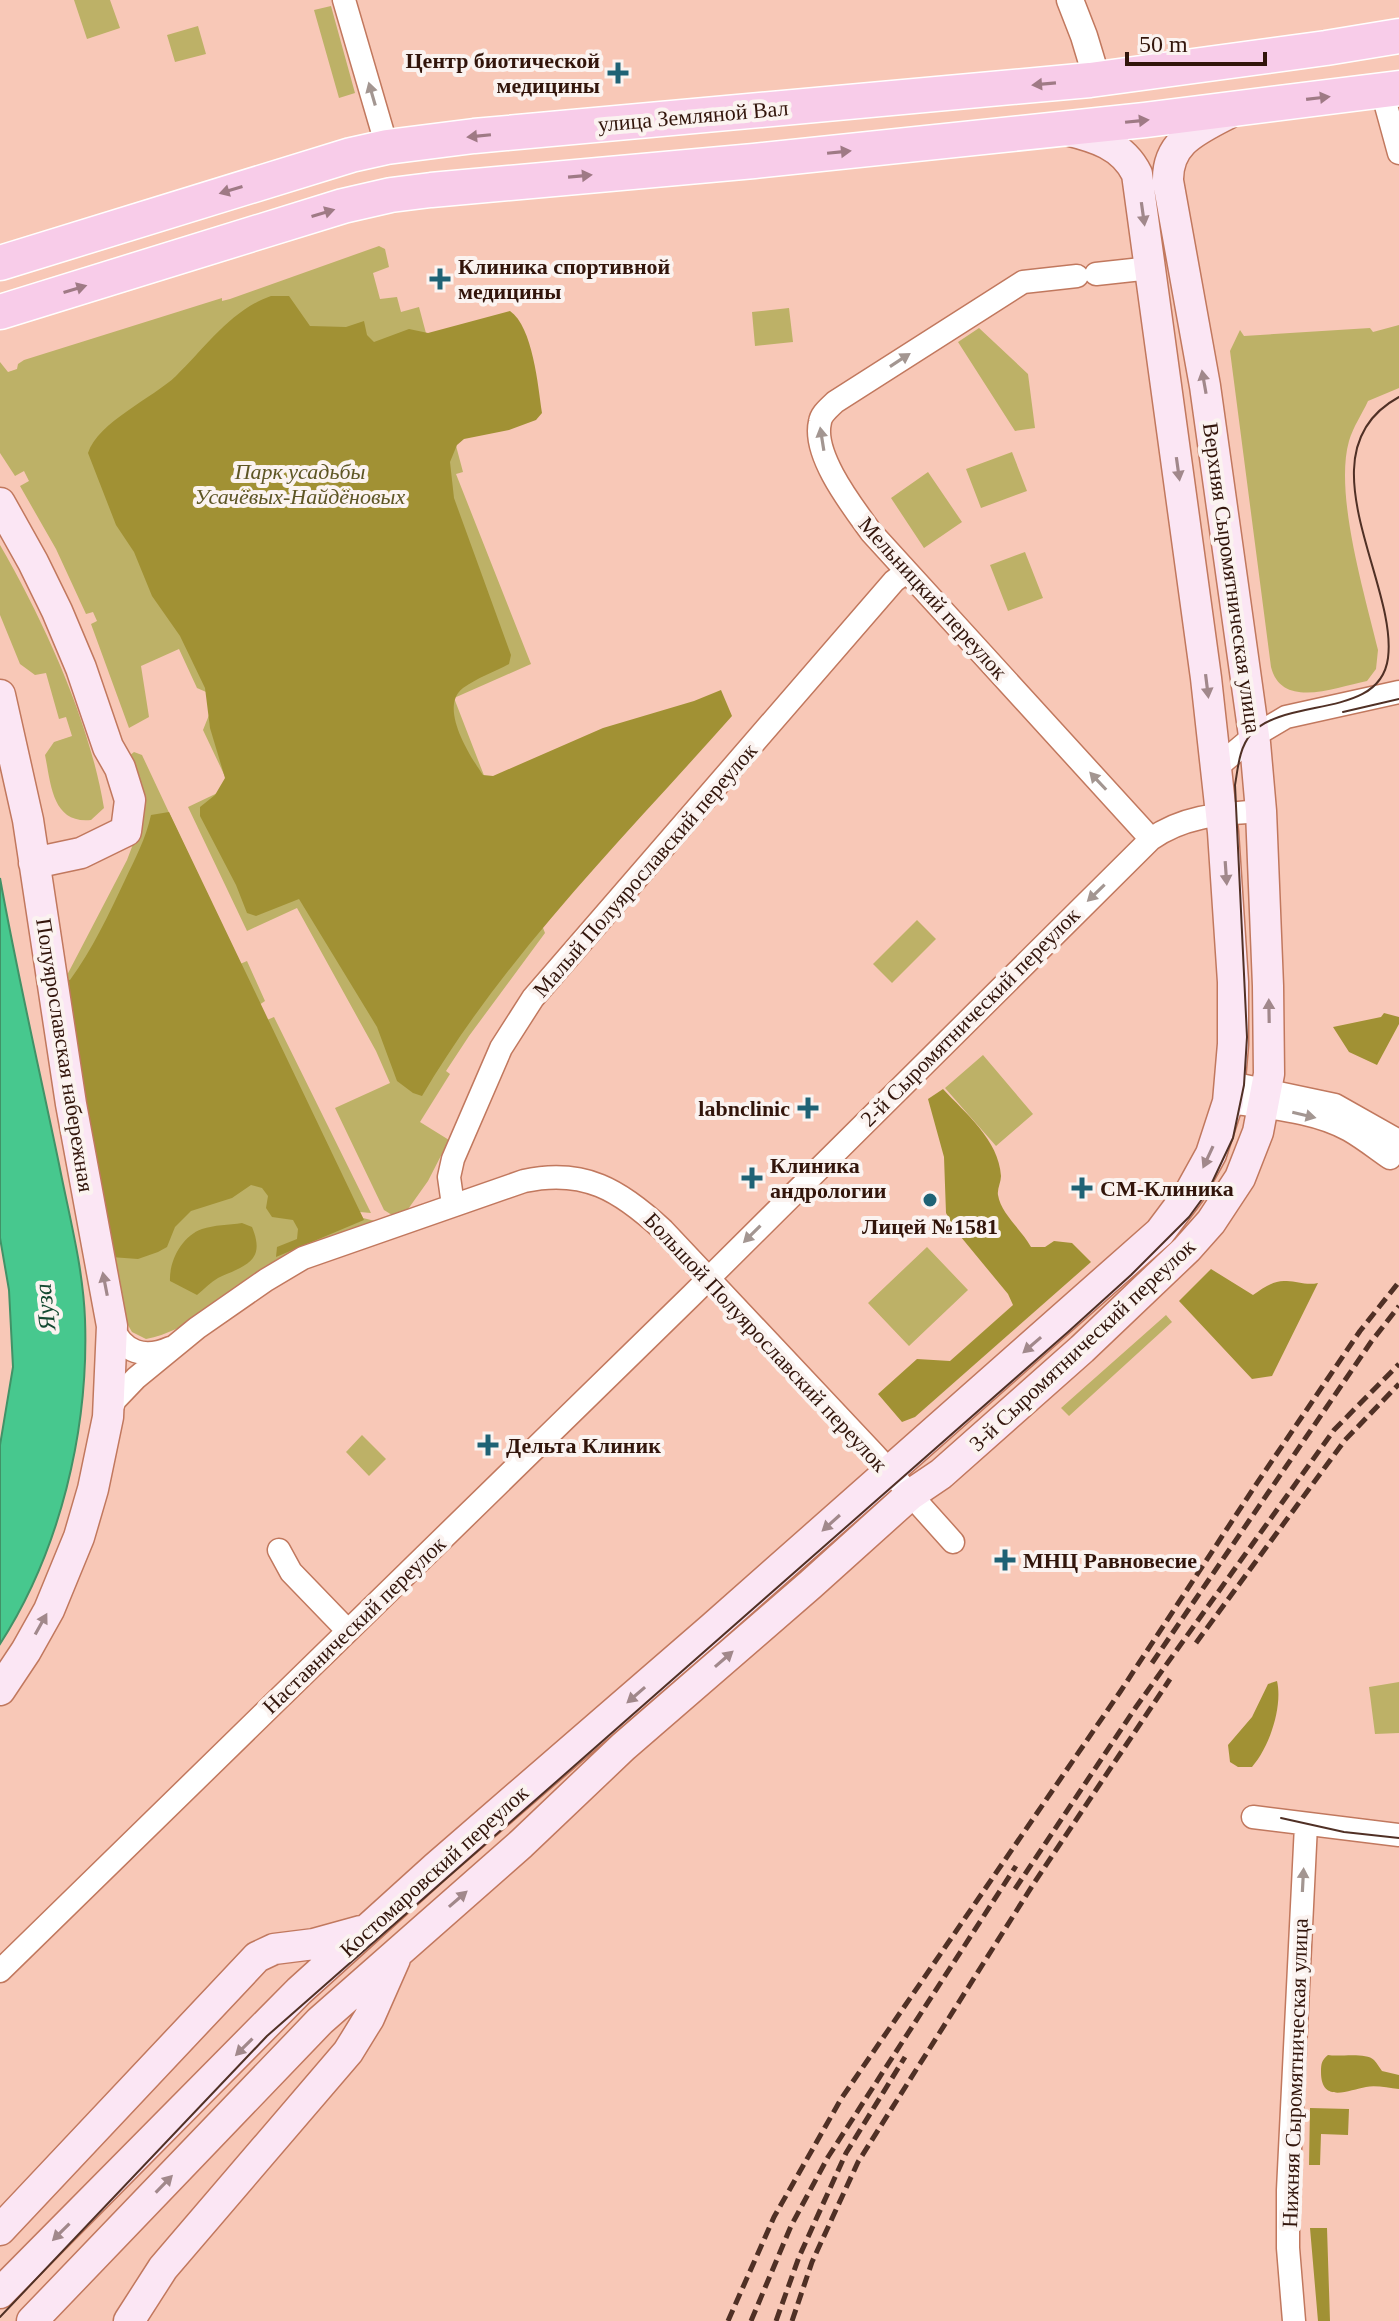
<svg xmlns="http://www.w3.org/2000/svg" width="1399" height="2321" font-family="'Times New Roman',serif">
  <rect width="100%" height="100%" fill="#f8c8b7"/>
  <path fill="#bdb167" d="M 74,0 L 110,0 L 120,28 L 87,39 Z
    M 331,6 L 355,93 L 339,98 L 314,10 Z
    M 198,26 L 206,54 L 175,62 L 167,35 Z
    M 379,246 L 385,249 L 389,267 L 373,273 L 380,299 L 397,297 L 401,312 L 419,307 L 463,472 L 456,474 L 531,664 L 454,698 L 545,933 L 469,1036 L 446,1071 L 450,1074 L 420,1122 L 449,1140 L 428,1181 L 406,1212 L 392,1215 L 384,1210 L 335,1108 L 390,1083 L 376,1051 L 297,908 L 247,931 L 188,807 L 230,787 L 203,730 L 215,700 L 213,695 L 197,688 L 179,649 L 141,666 L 149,717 L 129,728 L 91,624 L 97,621 L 93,612 L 86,614 L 56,549 L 20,486 L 29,481 L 24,471 L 15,476 L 0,453 L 0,362 L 8,372 L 17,369 L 18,364 L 24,360 L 222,298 L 222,301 L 230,299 Z
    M 789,308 L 793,342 L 755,346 L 752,312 Z
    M 1399,325 L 1399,388 L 1368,401 C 1362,414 1353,427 1349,441 C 1334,494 1365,595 1378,650 L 1376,669 L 1367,681 C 1336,687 1282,710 1271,667 L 1230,351 L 1240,330 L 1244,336 L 1370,328 L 1373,332 Z
    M 979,328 L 1028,374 L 1035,428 L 1015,431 L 958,342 Z
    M 1012,452 L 1027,491 L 981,508 L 966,469 Z
    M 928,472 L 962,522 L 924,548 L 891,498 Z
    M 0,545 C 44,621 90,722 104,808 L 91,820 C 52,824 51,784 45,755 L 54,742 L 72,736 L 66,717 L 59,719 L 46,673 L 35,675 L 20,664 L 0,615 Z
    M 1025,552 L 1043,598 L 1008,611 L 990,565 Z
    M 134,752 L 142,755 L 240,964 L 247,961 L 265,1001 L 259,1005 L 267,1020 L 274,1017 L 371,1213 L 360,1212 L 363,1218 L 375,1221 L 376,1224 C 342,1232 309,1243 278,1260 C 233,1285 197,1329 146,1339 L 132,1332 L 125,1320 L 65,979 L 127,860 L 138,831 L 129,756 Z
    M 917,920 L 936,939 L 892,983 L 873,964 Z
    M 983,1055 L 1033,1114 L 996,1146 L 945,1088 Z
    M 927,1247 L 968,1290 L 909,1346 L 868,1303 Z
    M 1166,1315 L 1172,1322 L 1069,1416 L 1061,1408 Z
    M 362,1435 L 386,1459 L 369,1476 L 346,1452 Z
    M 1399,1682 L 1399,1733 L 1375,1734 L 1369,1687 Z"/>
  <path fill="#a19134" d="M 271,296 L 289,296 L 310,326 L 346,327 L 364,321 L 367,335 L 374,342 L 409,329 L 428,333 L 510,311 C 533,327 538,386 542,413 L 536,420 L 509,430 L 464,439 L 457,445 L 450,462 L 454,498 L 511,655 L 509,664 C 494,672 477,678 463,688 C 438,707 470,756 483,775 L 493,776 L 603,728 L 694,701 L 721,690 L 732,716 C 624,838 505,955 422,1096 L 413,1093 L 397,1081 L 377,1027 L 299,899 L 256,916 L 247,913 L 236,885 L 200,816 L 200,807 L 215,795 L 225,778 L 210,728 L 205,688 L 180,636 L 152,596 L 134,552 L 116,525 L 88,453 C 98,422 153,398 176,376 C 206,347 231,310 271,296 Z
    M 169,812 L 364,1220 L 276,1257 L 277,1247 L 297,1239 L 298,1229 L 293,1220 L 272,1217 L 266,1208 L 268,1196 L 262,1188 L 251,1185 L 232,1198 L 191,1211 L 175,1227 L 167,1247 L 158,1252 L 138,1259 L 111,1257 L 65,979 L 70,980 C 92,950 109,914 125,880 C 135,859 146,838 151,815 Z
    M 1384,1013 L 1399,1017 L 1399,1024 L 1377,1065 L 1349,1052 L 1333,1027 L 1381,1017 Z
    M 943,1089 C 965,1113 999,1140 1001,1176 C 1001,1182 997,1189 998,1195 C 1001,1214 1022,1230 1031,1247 L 1045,1247 L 1054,1241 L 1072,1243 L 1091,1262 L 915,1417 L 902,1422 L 878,1394 L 917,1359 L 950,1361 L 1013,1305 L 1008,1294 L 956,1231 L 946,1213 L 944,1157 L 928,1099 Z
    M 242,1223 L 252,1227 C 267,1263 243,1266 218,1278 C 211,1282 204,1289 197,1295 L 170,1281 C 169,1261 182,1236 202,1229 C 214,1225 229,1225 242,1223 Z
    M 1211,1269 L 1253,1295 C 1262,1289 1272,1281 1284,1281 C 1296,1280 1305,1286 1318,1283 L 1272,1376 L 1252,1379 L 1179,1301 Z
    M 1277,1681 C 1283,1707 1269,1748 1252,1767 L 1238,1767 L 1230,1762 L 1228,1745 L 1252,1717 L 1268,1684 Z
    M 1328,2055 C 1340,2057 1366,2052 1374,2060 C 1377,2063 1379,2067 1382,2071 L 1399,2075 L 1399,2089 C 1388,2088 1376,2085 1366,2087 C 1349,2090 1321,2104 1321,2072 C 1321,2063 1322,2060 1328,2055 Z
    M 1310,2108 L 1349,2109 L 1348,2135 L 1321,2134 L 1320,2165 L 1309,2165 Z
    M 1310,2228 L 1327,2228 L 1330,2321 L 1318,2321 Z"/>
  <path fill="#47c88e" stroke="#419267" stroke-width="2" d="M 0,878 C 17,973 39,1068 59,1164 C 69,1215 83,1267 85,1319 C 89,1430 60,1551 0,1644 L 0,1445 L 13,1367 L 9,1290 L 0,1238 Z"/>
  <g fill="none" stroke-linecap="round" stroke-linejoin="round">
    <g stroke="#c1785e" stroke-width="25">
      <path id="minor" d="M 344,0 L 387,147
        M 1382,91 L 1399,153
        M 1096,274 L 1151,268
        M 1077,276 L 1023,282 L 835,402 C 829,408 821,414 820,422 C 812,455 853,507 871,532 L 1151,839
        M 1217,767 L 1254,736 L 1286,717 L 1399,692
        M 1231,1083 L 1335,1105 L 1399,1141
        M 1228,1102 C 1267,1108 1313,1110 1349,1130 C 1363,1138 1377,1149 1390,1158
        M 453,1205 L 449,1177 L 453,1159 L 501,1048 L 533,998 L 894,581 L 906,572
        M 112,1326 C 123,1353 145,1359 170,1348
        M 110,1412 L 115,1400 L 136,1378 L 197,1328 L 266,1280 L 303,1258 L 524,1181 C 584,1168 620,1190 663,1230 L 875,1455 L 953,1542
        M 279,1550 L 291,1572 L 348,1631
        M 1253,1817 L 1399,1835
        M 0,1971 L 692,1295 L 1151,839 C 1185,815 1222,814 1261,811
        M 1294,2321 L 1288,2248 L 1288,2190 L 1306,1825"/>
    </g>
    <g stroke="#c1785e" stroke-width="29">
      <path id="tertiary" d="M 1070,0 L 1084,36 L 1097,79"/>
    </g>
    <g stroke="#c1785e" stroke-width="33">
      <path id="secondary" d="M 0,503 L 33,562 L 57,611 L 81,668 L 108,747 L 120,768 L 130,800 L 126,831 L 81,853 L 34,863
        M 0,695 L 28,820 L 71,1104 L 112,1326 L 108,1417 L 93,1489 L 79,1537 L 49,1610 L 26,1651 L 0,1690
        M 0,2230 L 257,1957 L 274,1949 L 314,1944 L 361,1931
        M 0,2293 L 299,1991 L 436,1867 L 712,1628 L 1160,1232 L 1190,1192 L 1211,1154 L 1228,1102 L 1233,1044 L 1233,982 L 1223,832 L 1206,678 L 1137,174 C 1123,145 1095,137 1066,130
        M 32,2321 L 320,2021 L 521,1844 L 623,1747 L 810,1585 L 910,1495 L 941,1474 L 1082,1349 L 1187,1249 L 1211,1222 L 1240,1178 L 1258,1132 L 1269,1074 L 1268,986 L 1261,811 L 1255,743 L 1205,386 L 1168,181 C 1167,141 1198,130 1229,113
        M 129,2321 L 163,2268 L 348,2052 L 369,2018 L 395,1959"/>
    </g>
    <g stroke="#fff" stroke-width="37">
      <path id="primary" d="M 0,263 L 351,155 L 387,147 L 474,136 L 1090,80 L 1326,48 L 1399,36
        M 0,312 L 343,206 L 391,195 L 431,190 L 754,161 L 1145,120 L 1399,88"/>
    </g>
    <use href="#minor" stroke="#fff" stroke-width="22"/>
    <use href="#tertiary" stroke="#fff" stroke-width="26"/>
    <use href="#secondary" stroke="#fbe6f4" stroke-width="30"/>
    <use href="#primary" stroke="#f8cce9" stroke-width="34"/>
    <path stroke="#503025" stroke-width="2" d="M 1343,712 L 1399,699
      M 1281,1818 L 1344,1832 L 1399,1838
      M 0,2317 L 267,2036 L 1068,1332 L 1131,1275 L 1189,1217 L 1208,1191 L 1233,1138 L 1244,1085 L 1247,1037 L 1235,785 C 1238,768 1239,748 1251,734 C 1285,696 1380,720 1388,658 C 1398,582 1299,451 1399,397"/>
    <path stroke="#503025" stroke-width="5" stroke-dasharray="12 6" stroke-linecap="butt" d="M 1196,1643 L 1345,1440 L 1399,1384
      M 1152,1663 L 1371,1342 L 1399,1306
      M 1015,1889 L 1136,1707 L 1334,1430 L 1399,1364
      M 728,2321 L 774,2217 L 841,2099 L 1120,1692 L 1257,1483 L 1360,1331 L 1399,1282
      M 751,2321 L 791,2226 L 828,2157 L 1016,1866
      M 776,2321 L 799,2257 L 846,2153 L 905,2057
      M 792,2321 L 812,2262 L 858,2162 L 1034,1883 L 1170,1679"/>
  </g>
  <defs><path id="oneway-solid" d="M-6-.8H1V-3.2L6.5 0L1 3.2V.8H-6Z" transform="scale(2)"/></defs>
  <g fill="#9f7a85">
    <use href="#oneway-solid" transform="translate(1044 84) rotate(175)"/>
    <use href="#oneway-solid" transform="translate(1318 98) rotate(-7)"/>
    <use href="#oneway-solid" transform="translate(1137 121) rotate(-6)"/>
    <use href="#oneway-solid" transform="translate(479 136) rotate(174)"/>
    <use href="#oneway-solid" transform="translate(839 152) rotate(-6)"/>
    <use href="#oneway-solid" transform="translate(580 176) rotate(-5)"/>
    <use href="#oneway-solid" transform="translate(231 190) rotate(163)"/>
    <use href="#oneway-solid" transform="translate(323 213) rotate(-17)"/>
    <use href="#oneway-solid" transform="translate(75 289) rotate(-17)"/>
  </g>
  <g fill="#a39691">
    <use href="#oneway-solid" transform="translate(372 94) rotate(-106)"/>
    <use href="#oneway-solid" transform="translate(900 360) rotate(-33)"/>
    <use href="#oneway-solid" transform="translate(822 439) rotate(-99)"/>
    <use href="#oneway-solid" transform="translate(1098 781) rotate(-133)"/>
    <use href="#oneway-solid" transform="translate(1096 893) rotate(136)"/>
    <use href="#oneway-solid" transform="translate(1304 1115) rotate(13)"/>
    <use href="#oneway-solid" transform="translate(752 1234) rotate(135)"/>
    <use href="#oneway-solid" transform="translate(1303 1880) rotate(-87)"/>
  </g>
  <g fill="#a1888b">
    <use href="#oneway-solid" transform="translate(1143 214) rotate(82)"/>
    <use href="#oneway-solid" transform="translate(1204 382) rotate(-100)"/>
    <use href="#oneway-solid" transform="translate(1178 469) rotate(82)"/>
    <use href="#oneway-solid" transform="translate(1207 686) rotate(83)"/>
    <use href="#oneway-solid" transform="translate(1226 873) rotate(86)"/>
    <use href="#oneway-solid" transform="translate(1269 1011) rotate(-91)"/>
    <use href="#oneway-solid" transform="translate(1208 1157) rotate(115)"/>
    <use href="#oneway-solid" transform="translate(105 1284) rotate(-101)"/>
    <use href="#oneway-solid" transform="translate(1032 1345) rotate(139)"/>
    <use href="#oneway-solid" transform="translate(831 1523) rotate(138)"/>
    <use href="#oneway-solid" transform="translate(41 1624) rotate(-61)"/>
    <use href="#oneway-solid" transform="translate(724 1659) rotate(-41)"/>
    <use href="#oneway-solid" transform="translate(636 1695) rotate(139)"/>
    <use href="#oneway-solid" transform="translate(458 1899) rotate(-41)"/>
    <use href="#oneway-solid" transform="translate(244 2047) rotate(135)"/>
    <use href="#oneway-solid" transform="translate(164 2184) rotate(-46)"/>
    <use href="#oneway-solid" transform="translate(61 2232) rotate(135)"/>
  </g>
  <g fill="#1e6275" stroke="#fbf3f0" stroke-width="3">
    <path d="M614 61h8v8h8v8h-8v8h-8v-8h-8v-8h8z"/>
    <path d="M436 267h8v8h8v8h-8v8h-8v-8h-8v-8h8z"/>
    <path d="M804 1096h8v8h8v8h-8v8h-8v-8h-8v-8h8z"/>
    <path d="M748 1166h8v8h8v8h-8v8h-8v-8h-8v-8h8z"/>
    <path d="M1078 1176h8v8h8v8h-8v8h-8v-8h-8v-8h8z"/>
    <circle cx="930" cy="1200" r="8"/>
    <path d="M484 1433h8v8h8v8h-8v8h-8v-8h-8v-8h8z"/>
    <path d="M1001 1548h8v8h8v8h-8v8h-8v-8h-8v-8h8z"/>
  </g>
  <g text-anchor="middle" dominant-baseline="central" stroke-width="8" stroke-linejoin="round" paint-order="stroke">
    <g font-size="22" font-weight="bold" fill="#32150b" stroke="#fbf3f0" text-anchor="start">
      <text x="600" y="60" text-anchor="end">Центр биотической<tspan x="600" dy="25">медицины</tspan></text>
      <text x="458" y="266">Клиника спортивной<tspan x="458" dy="25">медицины</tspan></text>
      <text x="790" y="1108" text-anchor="end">labnclinic</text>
      <text x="770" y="1165">Клиника<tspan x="770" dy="25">андрологии</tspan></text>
      <text x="1100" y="1188">СМ-Клиника</text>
      <text x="930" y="1226" text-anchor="middle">Лицей №1581</text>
      <text x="506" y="1445">Дельта Клиник</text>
      <text x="1023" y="1560">МНЦ Равновесие</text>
    </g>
    <g font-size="22" fill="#32150b" stroke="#fbf3f0">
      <text transform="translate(693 116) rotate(-5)">улица Земляной Вал</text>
      <text transform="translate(1232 578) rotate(82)">Верхняя Сыромятническая улица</text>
      <text transform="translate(933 598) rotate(48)">Мельницкий переулок</text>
      <text transform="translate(645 870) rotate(-49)">Малый Полуярославский переулок</text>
      <text transform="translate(970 1017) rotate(-45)">2-й Сыромятнический переулок</text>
      <text transform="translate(65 1055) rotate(81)">Полуярославская набережная</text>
      <text transform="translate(766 1342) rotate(47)">Большой Полуярославский переулок</text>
      <text transform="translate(1082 1345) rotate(-43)">3-й Сыромятнический переулок</text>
      <text transform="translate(354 1625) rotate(-44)">Наставнический переулок</text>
      <text transform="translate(434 1871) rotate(-42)">Костомаровский переулок</text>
      <text transform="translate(1295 2073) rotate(-88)">Нижняя Сыромятническая улица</text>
    </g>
    <g font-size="22" font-style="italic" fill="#5d5524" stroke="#fbf3f0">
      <text x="300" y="471">Парк усадьбы<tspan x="300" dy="25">Усачёвых-Найдёновых</tspan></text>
    </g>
    <g font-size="24" font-style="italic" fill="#144931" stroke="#fbf3f0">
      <text transform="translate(45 1307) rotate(-96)">Яуза</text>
    </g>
  </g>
  <path d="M1127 52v12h138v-12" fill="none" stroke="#32150b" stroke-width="4"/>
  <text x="1139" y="52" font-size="24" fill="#32150b" stroke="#fbf3f0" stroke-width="6" paint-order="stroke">50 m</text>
</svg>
